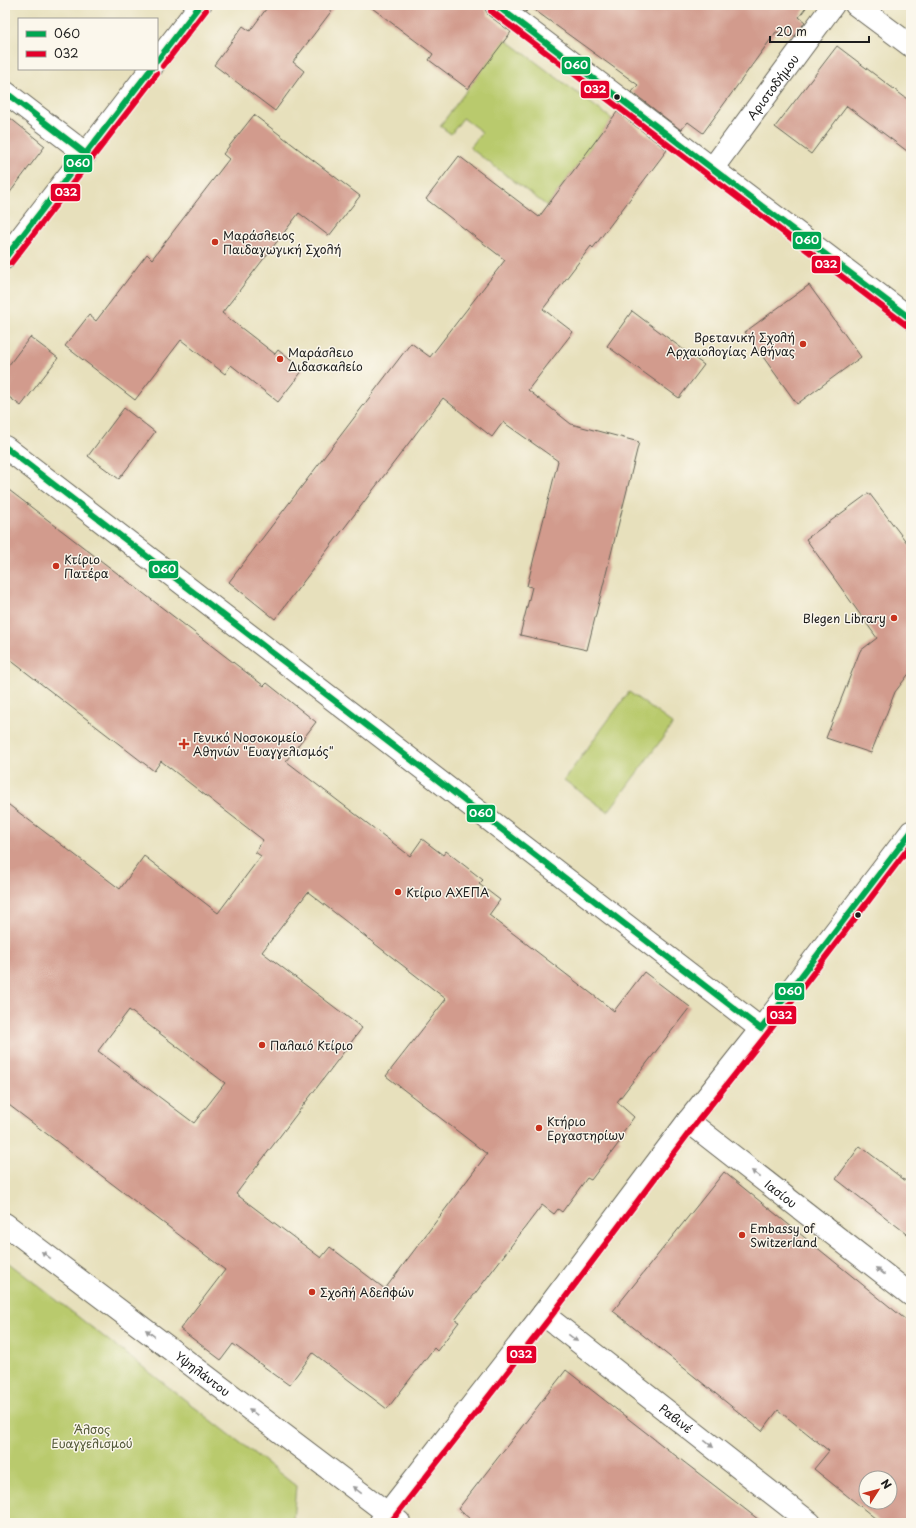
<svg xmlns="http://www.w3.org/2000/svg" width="916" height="1528" font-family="'Playpen Sans',sans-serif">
  <rect width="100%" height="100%" fill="#fbf7ec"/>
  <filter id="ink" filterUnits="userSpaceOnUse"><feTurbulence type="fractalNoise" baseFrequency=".025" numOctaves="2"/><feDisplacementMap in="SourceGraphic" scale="8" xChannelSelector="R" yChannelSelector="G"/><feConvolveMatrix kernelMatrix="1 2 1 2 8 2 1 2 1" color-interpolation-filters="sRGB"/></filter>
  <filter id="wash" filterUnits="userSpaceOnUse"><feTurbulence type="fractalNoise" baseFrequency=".012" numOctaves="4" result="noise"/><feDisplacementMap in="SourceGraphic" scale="16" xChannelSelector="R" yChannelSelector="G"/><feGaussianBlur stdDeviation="0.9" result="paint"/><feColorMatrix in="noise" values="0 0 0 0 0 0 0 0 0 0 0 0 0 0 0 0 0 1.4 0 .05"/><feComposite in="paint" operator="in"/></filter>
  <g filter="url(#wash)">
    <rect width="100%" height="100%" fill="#e7e0bc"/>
    <path fill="#b9ca6d" stroke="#6a7344" d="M 505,39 L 612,119 L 547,206 L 470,148 L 482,132 L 463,118 L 451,134 L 440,126 Z
      M 629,692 L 673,724 L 608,812 L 564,780 Z
      M 5,1260 L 296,1486 L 293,1520 L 296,1523 L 5,1523 Z"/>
    <g id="blocks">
      <path fill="#d29b8d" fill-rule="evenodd" d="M 269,5 L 336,5 L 293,62 L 304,71 L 275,111 L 214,65 L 243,26 L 250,31 Z
        M 368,5 L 484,5 L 488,15 L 511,32 L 468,89 L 429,60 L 433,54 Z
        M 517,5 L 808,5 L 799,17 L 805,22 L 795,36 L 776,32 L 703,133 L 688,122 L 681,130 L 632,92 L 638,85 L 529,6 L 526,12 Z
        M 837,46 L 911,102 L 911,154 L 847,106 L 811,154 L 775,127 Z
        M 617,112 L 667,150 L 593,248 L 591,246 L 543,309 L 573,332 L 528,390 L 571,424 L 639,442 L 587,650 L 520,635 L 532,587 L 527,586 L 558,461 L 503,422 L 492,437 L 443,398 L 275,619 L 229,582 L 411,343 L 430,357 L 505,260 L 426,199 L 459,156 L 539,217 Z
        M 5,114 L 45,146 L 5,199 Z
        M 254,115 L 360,196 L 329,236 L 299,213 L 222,313 L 275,354 L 278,350 L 303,370 L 278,402 L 231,365 L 225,374 L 181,340 L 135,400 L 65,346 L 89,315 L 96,321 L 147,254 L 152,259 L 229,159 L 223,154 Z
        M 809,285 L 861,357 L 797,404 L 745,332 Z
        M 632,311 L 704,365 L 679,398 L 607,346 Z
        M 30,337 L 58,358 L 21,406 L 5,394 L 5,370 Z
        M 124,408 L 155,432 L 119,479 L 88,456 Z
        M 5,487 L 264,686 L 267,683 L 316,722 L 286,761 L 410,856 L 422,839 L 443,855 L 446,851 L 483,880 L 479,884 L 500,900 L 489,915 L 614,1011 L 644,972 L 690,1007 L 617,1102 L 634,1117 L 618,1139 L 621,1140 L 591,1180 L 587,1178 L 562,1212 L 558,1209 L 554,1214 L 542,1205 L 455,1320 L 459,1322 L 437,1351 L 434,1348 L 387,1409 L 313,1353 L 289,1385 L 233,1344 L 221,1360 L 180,1329 L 225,1270 L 5,1102 L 5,802 L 120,889 L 144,856 L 218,913 L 261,856 L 255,852 L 263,840 L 161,761 L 154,771 L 5,656 ZM 308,892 L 446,999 L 386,1076 L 487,1154 L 385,1289 L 330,1247 L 321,1258 L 236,1194 L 362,1028 L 262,952 ZM 129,1010 L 225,1083 L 194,1123 L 98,1051 Z
        M 869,493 L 911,548 L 911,671 L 895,692 L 871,753 L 826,738 L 860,651 L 877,638 L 806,539 Z
        M 860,1146 L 911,1185 L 911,1237 L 836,1179 Z
        M 724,1172 L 911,1324 L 911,1523 L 881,1523 L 814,1469 L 829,1451 L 778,1410 L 762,1431 L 613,1311 ZM 866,1478 L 890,1478 L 890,1502 L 866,1502 Z
        M 566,1370 L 667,1449 L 763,1523 L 475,1523 L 458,1509 Z"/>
    </g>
  </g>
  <g filter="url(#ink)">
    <use href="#blocks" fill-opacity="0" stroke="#636154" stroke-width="1"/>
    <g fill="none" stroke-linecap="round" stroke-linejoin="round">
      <g stroke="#636154" stroke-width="24">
        <g id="minor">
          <path d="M 856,5 L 911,46"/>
          <path id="s1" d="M 712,169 L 833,5"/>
          <path id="s2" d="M 688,1121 L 911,1295"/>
          <path id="s3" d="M 5,1224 L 399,1522"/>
          <path id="s4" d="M 543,1314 L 810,1523"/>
          <path d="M 380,1523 L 543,1314 L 688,1121 L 761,1029"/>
        </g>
      </g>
      <g stroke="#636154" stroke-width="24">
        <path id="tertiary" d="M 496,5 L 911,319
          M 157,61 L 200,5
          M 5,92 L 86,154
          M 5,258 L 151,69
          M 5,447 L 761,1029 L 911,832"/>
      </g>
      <use href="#minor" stroke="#fff" stroke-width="22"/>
      <use href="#tertiary" stroke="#fff" stroke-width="22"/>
      <g stroke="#fbf7ec" stroke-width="9">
        <path id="bus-1" d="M 496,5 L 911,319
          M 157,61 L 200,5
          M 5,92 L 86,154
          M 5,258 L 151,69
          M 5,447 L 761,1029 L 911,832"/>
      </g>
      <g stroke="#fbf7ec" stroke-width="9">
        <path id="bus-2" d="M 491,11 L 906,325
          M 163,66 L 206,10
          M 11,263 L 157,74
          M 390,1523 L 549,1319 L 694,1126 L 767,1034 L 911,845"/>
      </g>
      <use href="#bus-1" stroke="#00a651" stroke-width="6"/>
      <use href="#bus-2" stroke="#e4002b" stroke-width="6"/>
    </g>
    <defs><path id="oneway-solid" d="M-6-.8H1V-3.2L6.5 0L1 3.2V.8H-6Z"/></defs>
    <g fill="#999">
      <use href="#oneway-solid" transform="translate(756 1174) rotate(-142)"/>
      <use href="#oneway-solid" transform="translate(46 1255) rotate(-143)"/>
      <use href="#oneway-solid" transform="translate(880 1271) rotate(-142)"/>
      <use href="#oneway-solid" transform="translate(150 1333) rotate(-143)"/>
      <use href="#oneway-solid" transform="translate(573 1338) rotate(38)"/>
      <use href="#oneway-solid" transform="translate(253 1412) rotate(-143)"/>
      <use href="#oneway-solid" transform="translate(709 1444) rotate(38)"/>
      <use href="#oneway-solid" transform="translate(357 1490) rotate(-143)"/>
    </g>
  </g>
  <g fill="#1c1c1c" stroke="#fbf7ec" stroke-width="1.5">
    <circle cx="617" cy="97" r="3.5"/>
    <circle cx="858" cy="915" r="3.5"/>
  </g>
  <g fill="#c8321e" stroke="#fbf7ec" stroke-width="1.5">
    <circle cx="215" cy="242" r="4"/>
    <circle cx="803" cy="344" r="4"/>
    <circle cx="280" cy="359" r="4"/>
    <circle cx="56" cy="566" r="4"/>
    <circle cx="894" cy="618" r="4"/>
    <path d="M182 738h4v4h4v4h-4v4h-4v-4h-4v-4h4z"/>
    <circle cx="398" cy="892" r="4"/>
    <circle cx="262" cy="1045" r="4"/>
    <circle cx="539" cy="1128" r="4"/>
    <circle cx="742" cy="1235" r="4"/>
    <circle cx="312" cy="1292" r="4"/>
  </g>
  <g text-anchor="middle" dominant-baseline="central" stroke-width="3" stroke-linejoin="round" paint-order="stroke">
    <g font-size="12" fill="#1c1c1c" stroke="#fbf7ec">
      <text stroke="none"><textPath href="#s1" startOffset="102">Αριστοδήμου</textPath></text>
      <text stroke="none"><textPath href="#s2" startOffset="118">Ιασίου</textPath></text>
      <text stroke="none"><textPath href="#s3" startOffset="248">Υψηλάντου</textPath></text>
      <text stroke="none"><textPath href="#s4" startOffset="169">Ραβινέ</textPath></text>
    </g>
    <g font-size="12" fill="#1c1c1c" stroke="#fbf7ec" text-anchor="start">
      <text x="223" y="235">Μαράσλειος<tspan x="223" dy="14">Παιδαγωγική Σχολή</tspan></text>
      <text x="795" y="337" text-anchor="end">Βρετανική Σχολή<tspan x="795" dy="14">Αρχαιολογίας Αθήνας</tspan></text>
      <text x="288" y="352">Μαράσλειο<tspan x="288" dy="14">Διδασκαλείο</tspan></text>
      <text x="64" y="559">Κτίριο<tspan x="64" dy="14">Πατέρα</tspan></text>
      <text x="886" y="618" text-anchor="end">Blegen Library</text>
      <text x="193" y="737">Γενικό Νοσοκομείο<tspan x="193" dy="14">Αθηνών "Ευαγγελισμός"</tspan></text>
      <text x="406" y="892">Κτίριο ΑΧΕΠΑ</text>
      <text x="270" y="1045">Παλαιό Κτίριο</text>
      <text x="547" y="1121">Κτήριο<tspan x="547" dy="14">Εργαστηρίων</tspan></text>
      <text x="750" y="1228">Embassy of<tspan x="750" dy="14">Switzerland</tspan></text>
      <text x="320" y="1292">Σχολή Αδελφών</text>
    </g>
    <g font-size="12" fill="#535938" stroke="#fbf7ec">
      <text x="92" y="1429">Άλσος<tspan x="92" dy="14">Ευαγγελισμού</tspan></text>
    </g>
  </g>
  <g stroke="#fbf7ec" stroke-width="1.5">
    <rect x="561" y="56" width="30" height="19" rx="4" fill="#00a651"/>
    <rect x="580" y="80" width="30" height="19" rx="4" fill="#e4002b"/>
    <rect x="63" y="154" width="30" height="19" rx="4" fill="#00a651"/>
    <rect x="50" y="183" width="31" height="19" rx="4" fill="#e4002b"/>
    <rect x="792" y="231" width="30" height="19" rx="4" fill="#00a651"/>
    <rect x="811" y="255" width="30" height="19" rx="4" fill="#e4002b"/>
    <rect x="148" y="560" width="31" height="19" rx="4" fill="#00a651"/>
    <rect x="466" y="804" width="30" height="19" rx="4" fill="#00a651"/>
    <rect x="774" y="982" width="31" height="19" rx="4" fill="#00a651"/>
    <rect x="766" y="1005" width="31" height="20" rx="4" fill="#e4002b"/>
    <rect x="506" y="1345" width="31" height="19" rx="4" fill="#e4002b"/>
  </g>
  <g font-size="11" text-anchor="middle" font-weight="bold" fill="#fff">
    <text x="576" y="69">060</text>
    <text x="595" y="93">032</text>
    <text x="78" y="167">060</text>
    <text x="66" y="196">032</text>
    <text x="807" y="244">060</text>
    <text x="826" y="268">032</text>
    <text x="164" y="573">060</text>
    <text x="481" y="817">060</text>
    <text x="790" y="995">060</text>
    <text x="781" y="1019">032</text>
    <text x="521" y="1358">032</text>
  </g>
  <rect width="916" height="1528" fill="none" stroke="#fbf7ec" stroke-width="20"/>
  <rect x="18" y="18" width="140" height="52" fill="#fbf7ec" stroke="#a29f99"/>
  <rect x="26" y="31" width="20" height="6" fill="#00a651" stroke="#a29f99"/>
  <text x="54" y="38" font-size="12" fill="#1c1c1c">060</text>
  <rect x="26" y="51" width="20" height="6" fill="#e4002b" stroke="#a29f99"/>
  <text x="54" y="58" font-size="12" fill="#1c1c1c">032</text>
  <g transform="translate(878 1490) rotate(54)"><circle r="19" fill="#fbf7ec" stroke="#a29f99"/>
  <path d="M0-3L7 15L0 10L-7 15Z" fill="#c8321e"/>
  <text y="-6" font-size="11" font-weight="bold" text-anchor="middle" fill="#1c1c1c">N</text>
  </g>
  <path d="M770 36v6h99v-6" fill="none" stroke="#1c1c1c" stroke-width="2"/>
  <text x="776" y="36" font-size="12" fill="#1c1c1c" stroke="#fbf7ec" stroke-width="3" paint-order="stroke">20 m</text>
</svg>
